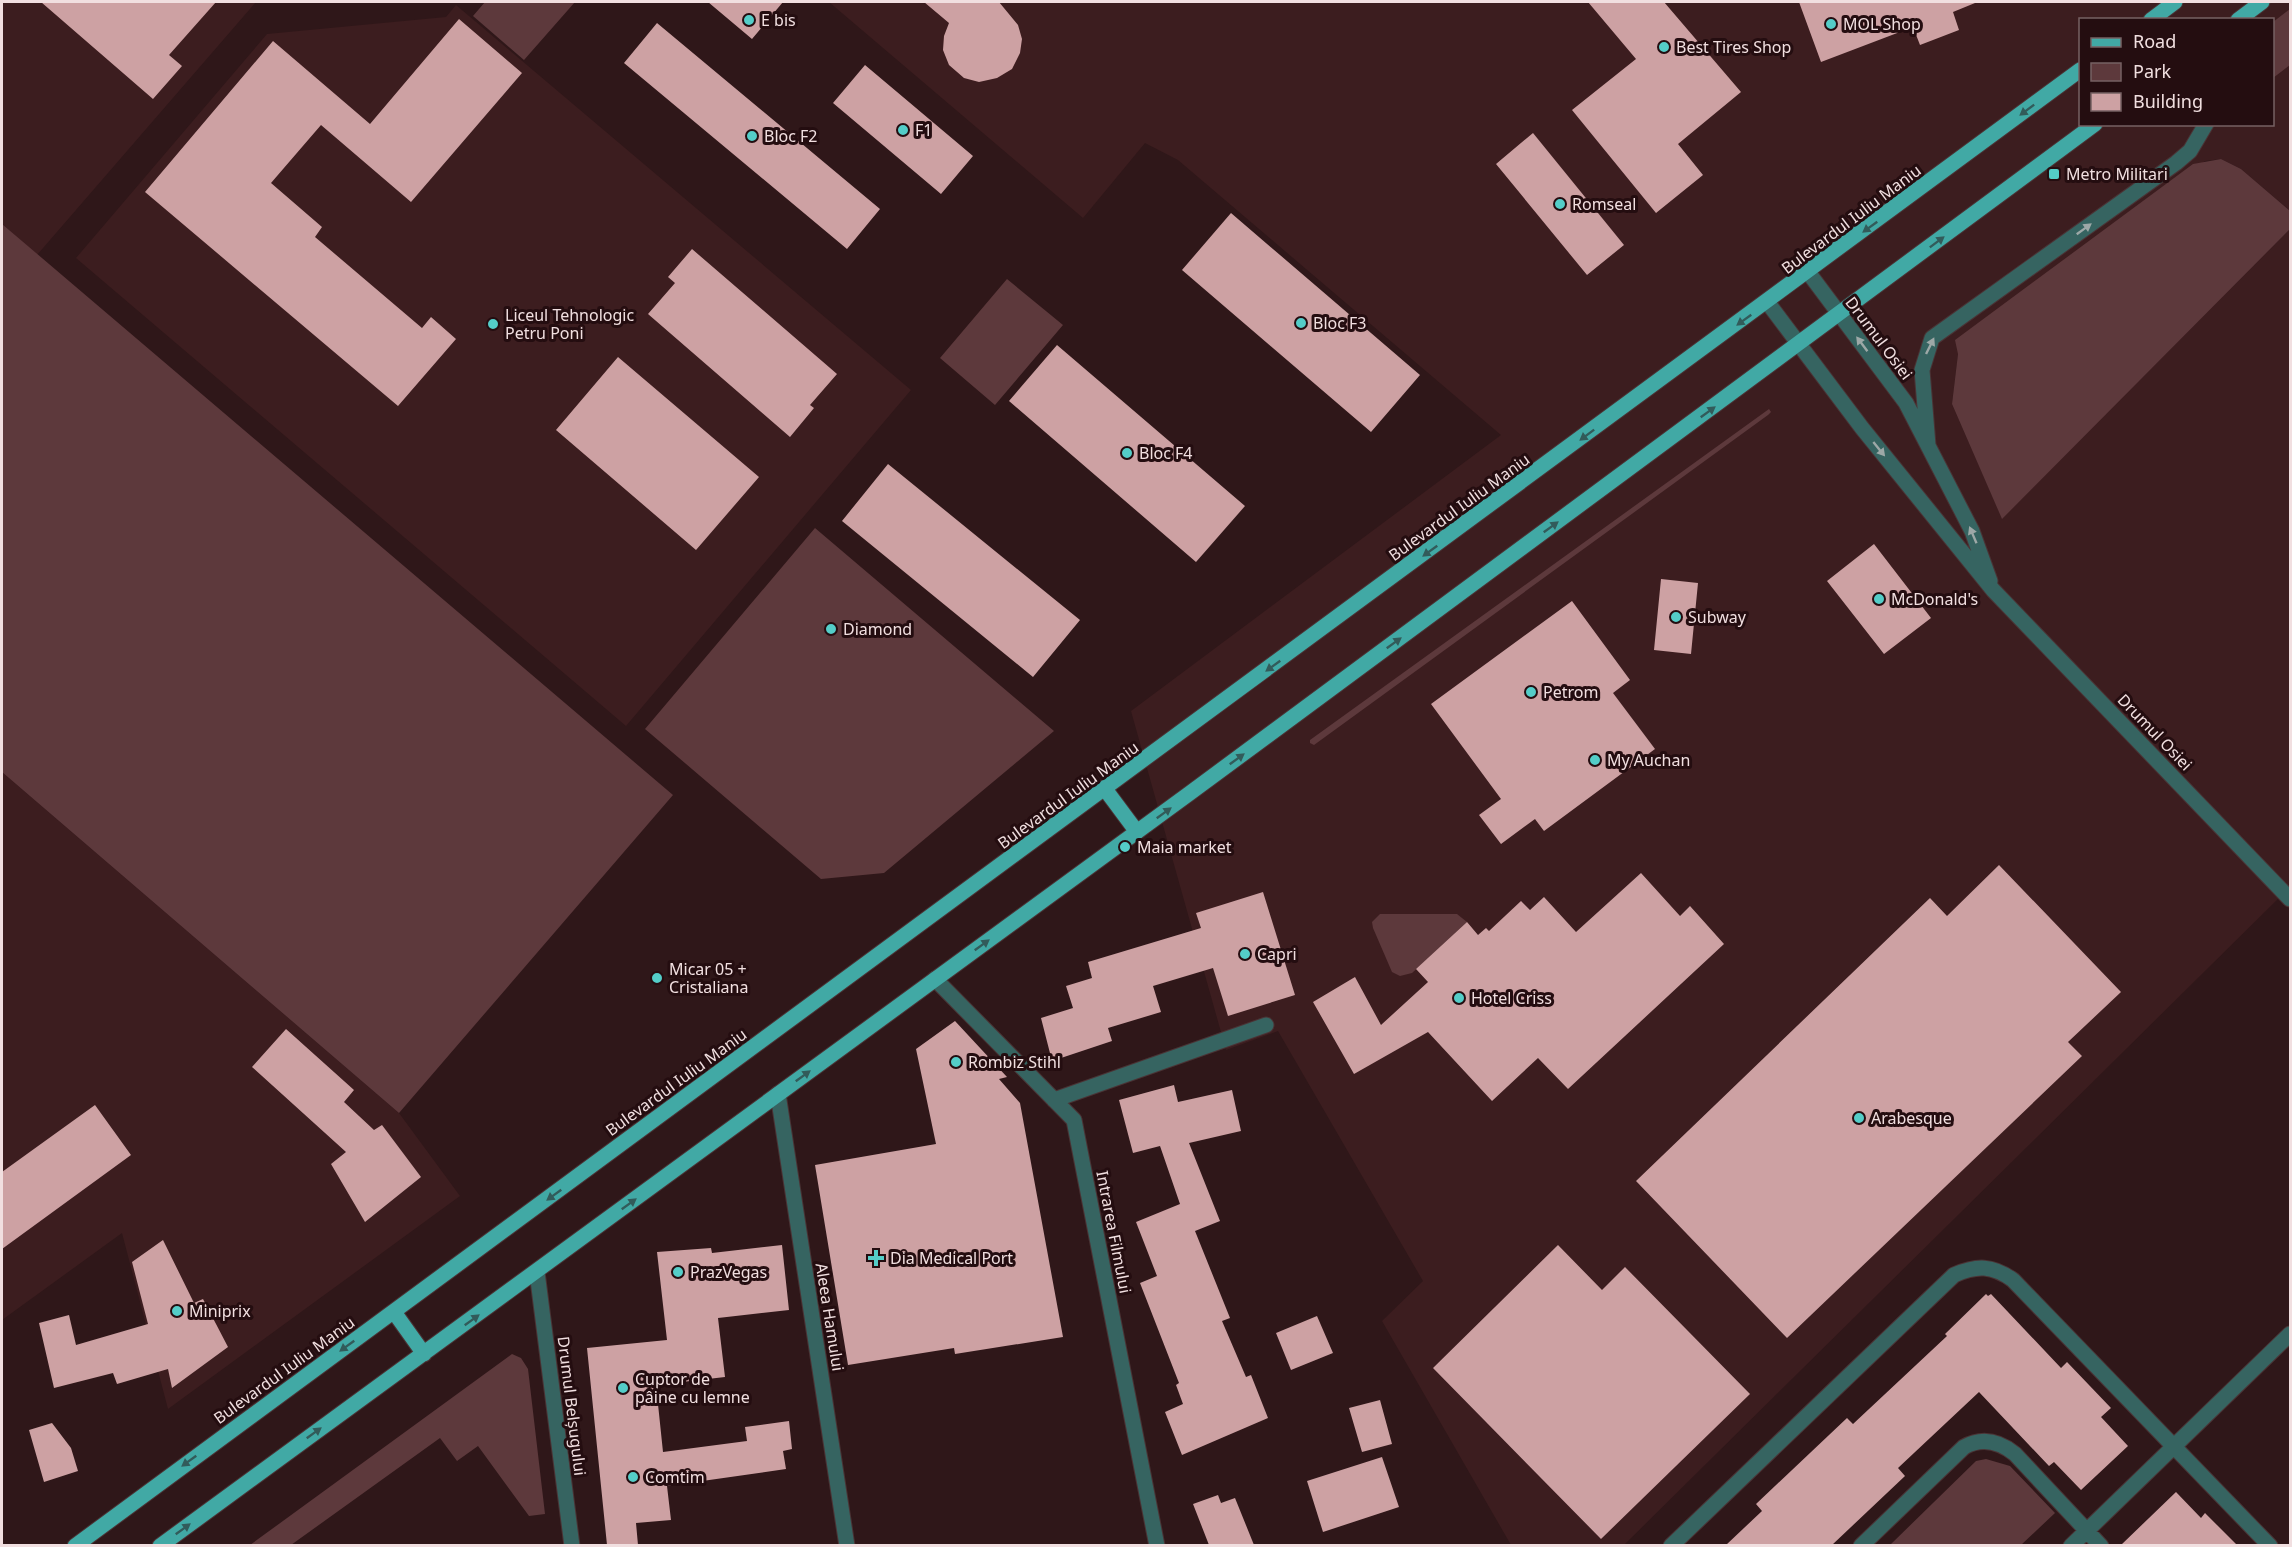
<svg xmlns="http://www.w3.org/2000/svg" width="2292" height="1547" font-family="'Noto Sans',sans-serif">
  <rect width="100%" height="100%" fill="#2f1719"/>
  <path fill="#3c1d1f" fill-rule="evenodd" d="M 2,2 L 256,2 L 37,255 L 2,224 Z
    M 829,2 L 2290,2 L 2290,211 L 2241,169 L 2221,159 L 2205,161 L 1958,354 L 1952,404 L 2002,518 L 2290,229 L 2290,887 L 1624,1545 L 1511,1545 L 1382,1321 L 1423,1281 L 1278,1031 L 1226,1050 L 1131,711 L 1501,435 L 1178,160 L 1145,143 L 1083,218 ZM 2080,20 L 2272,20 L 2272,124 L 2080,124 Z
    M 456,5 L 911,390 L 626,726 L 76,258 L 267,34 L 446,17 Z
    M 2,772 L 399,1113 L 460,1196 L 168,1409 L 122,1233 L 2,1320 Z"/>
  <path fill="#5d393c" d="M 485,2 L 575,2 L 524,60 L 473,16 Z
    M 2290,9 L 2290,65 L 2273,78 L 2273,22 Z
    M 2221,159 L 2241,169 L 2290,211 L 2290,229 L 2002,519 L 1952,404 L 1958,354 L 1955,340 L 2193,164 Z
    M 2,224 L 673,795 L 399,1113 L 2,772 Z
    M 1007,279 L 1063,325 L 995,405 L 940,358 Z
    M 1769,409 L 1771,412 L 1768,415 L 1314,745 L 1310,743 L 1310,740 Z
    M 815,528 L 1054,731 L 884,873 L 821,879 L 645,729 Z
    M 1380,914 L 1457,914 L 1467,922 L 1412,973 L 1400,976 L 1392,972 L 1373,928 L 1372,922 Z
    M 512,1354 L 521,1358 L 528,1369 L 545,1514 L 529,1516 L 478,1446 L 457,1461 L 440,1438 L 291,1545 L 250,1545 Z
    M 1986,1459 L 2010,1466 L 2055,1513 L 2021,1545 L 1890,1545 L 1976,1461 Z"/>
  <path fill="#cda1a3" d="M 41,2 L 216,2 L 169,55 L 182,66 L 153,99 Z
    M 708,2 L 783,2 L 752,39 Z
    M 924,2 L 999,2 L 1018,25 L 1022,39 L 1020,53 L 1012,69 L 997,78 L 979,82 L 964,78 L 949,65 L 943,50 L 944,36 L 949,23 Z
    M 1588,2 L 1664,2 L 1741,92 L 1678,144 L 1703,175 L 1656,213 L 1572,110 L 1636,59 Z
    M 1799,2 L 1974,2 L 1975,3 L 1953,12 L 1959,30 L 1920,45 L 1913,27 L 1821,62 Z
    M 459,19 L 522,73 L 411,202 L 321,125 L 271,183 L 322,227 L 315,237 L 422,328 L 431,317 L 456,339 L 398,406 L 145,192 L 273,41 L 370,124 Z
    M 657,23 L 880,209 L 847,249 L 624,63 Z
    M 865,65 L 973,156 L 941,194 L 833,103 Z
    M 1533,133 L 1624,245 L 1587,275 L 1496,164 Z
    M 1231,213 L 1420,375 L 1371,432 L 1182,270 Z
    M 692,249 L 837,374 L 810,405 L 814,408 L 790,437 L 648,314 L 675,283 L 668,277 Z
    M 1057,345 L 1245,506 L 1196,562 L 1009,401 Z
    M 618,357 L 759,477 L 696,550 L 556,430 Z
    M 888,464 L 1080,620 L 1033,677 L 842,521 Z
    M 1874,544 L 1931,618 L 1884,654 L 1827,581 Z
    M 1661,579 L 1698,583 L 1691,654 L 1654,650 Z
    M 1572,601 L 1630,680 L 1613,693 L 1655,749 L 1544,831 L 1535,819 L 1501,844 L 1479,815 L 1501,799 L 1431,704 Z
    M 1999,865 L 2121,992 L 2068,1042 L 2082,1056 L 1787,1338 L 1636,1181 L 1930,898 L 1947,916 Z
    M 1641,873 L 1680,916 L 1690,906 L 1724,944 L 1568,1089 L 1538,1058 L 1492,1101 L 1428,1032 L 1354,1074 L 1313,1002 L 1355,977 L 1381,1025 L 1428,982 L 1416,969 L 1467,922 L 1478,935 L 1486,928 L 1489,931 L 1521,901 L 1530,910 L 1544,897 L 1576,932 Z
    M 1263,892 L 1295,995 L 1228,1016 L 1213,968 L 1153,986 L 1161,1012 L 1108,1028 L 1112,1041 L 1052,1061 L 1041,1018 L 1073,1008 L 1066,986 L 1092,978 L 1088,962 L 1201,928 L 1196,913 Z
    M 955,1021 L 1007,1077 L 999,1079 L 1020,1103 L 1063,1337 L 955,1354 L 954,1348 L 848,1365 L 815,1165 L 936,1144 L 916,1049 Z
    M 286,1029 L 354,1090 L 344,1102 L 374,1130 L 382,1125 L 421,1177 L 365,1222 L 331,1164 L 346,1152 L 252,1067 Z
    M 1174,1085 L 1178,1102 L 1232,1090 L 1241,1131 L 1189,1143 L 1220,1221 L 1195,1231 L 1230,1318 L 1222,1321 L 1246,1377 L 1251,1375 L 1268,1418 L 1182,1455 L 1165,1412 L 1183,1404 L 1176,1385 L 1179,1383 L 1140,1283 L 1157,1276 L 1136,1222 L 1180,1204 L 1160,1146 L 1133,1153 L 1119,1100 Z
    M 95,1105 L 131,1155 L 2,1249 L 2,1172 Z
    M 163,1240 L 194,1303 L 203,1299 L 228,1347 L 172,1388 L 168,1369 L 117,1384 L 113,1373 L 54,1388 L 39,1323 L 69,1315 L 76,1345 L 148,1324 L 132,1262 Z
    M 782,1245 L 789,1310 L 718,1318 L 725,1377 L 656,1385 L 663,1452 L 747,1441 L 745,1427 L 789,1421 L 792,1449 L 783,1451 L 786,1469 L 667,1486 L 671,1520 L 636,1523 L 638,1545 L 607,1545 L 587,1348 L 667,1340 L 657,1252 L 711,1248 L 712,1253 Z
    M 1558,1245 L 1602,1290 L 1625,1267 L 1750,1394 L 1601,1539 L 1433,1368 Z
    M 1986,1294 L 1988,1296 L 1991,1294 L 2061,1368 L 2067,1362 L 2111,1408 L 2101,1417 L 2128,1446 L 2081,1490 L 2054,1462 L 2049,1466 L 1979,1392 L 1898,1468 L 1905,1476 L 1832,1545 L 1726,1545 L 1762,1511 L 1756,1504 L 1847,1418 L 1853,1424 L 1947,1336 L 1945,1334 Z
    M 1317,1316 L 1333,1353 L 1291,1370 L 1276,1333 Z
    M 1380,1400 L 1392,1444 L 1362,1452 L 1349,1408 Z
    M 52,1423 L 71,1448 L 78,1471 L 44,1482 L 29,1430 Z
    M 1382,1457 L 1399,1507 L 1323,1532 L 1307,1481 Z
    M 2176,1492 L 2201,1518 L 2205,1513 L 2237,1545 L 2121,1545 Z
    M 1218,1495 L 1221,1503 L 1235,1498 L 1254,1545 L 1209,1545 L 1193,1504 Z"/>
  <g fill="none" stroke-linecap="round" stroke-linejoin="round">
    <g stroke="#4a3335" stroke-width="17">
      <path id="minor" d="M 1808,272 L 1906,403 L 1972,531 L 1990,581
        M 1768,303 L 1862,428 L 1993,590 L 2290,899
        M 1928,445 L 1922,370 L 1932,338 L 2176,163 L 2190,151 L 2206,124
        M 935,979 L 1074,1120 L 1157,1546
        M 778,1094 L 847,1546
        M 1054,1100 L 1266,1025
        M 537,1272 L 572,1546
        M 1671,1546 L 1954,1275 C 1977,1265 1992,1265 2013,1280 L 2270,1546
        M 1861,1546 L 1964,1447 C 1982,1437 1999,1441 2015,1454 L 2101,1546
        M 2071,1546 L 2290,1334"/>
    </g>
    <g stroke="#4a3335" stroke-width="17">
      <path id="major" d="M 2151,20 L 2175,2
        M 2238,20 L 2262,2
        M 1105,789 L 1137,832
        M 394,1312 L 424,1354
        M 75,1546 L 2080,70
        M 160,1546 L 1190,793 L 2095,124"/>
    </g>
    <use href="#minor" stroke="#366461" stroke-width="15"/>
    <use href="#major" stroke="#41a9a5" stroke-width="15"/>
  </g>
  <defs><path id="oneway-solid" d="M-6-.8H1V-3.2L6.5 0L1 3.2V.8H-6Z" transform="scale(1.5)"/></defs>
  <g fill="#325b5a">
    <use href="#oneway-solid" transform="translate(2027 110) rotate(143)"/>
    <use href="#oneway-solid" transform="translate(1870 227) rotate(144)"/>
    <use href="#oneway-solid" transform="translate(1937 242) rotate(-37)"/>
    <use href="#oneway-solid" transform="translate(1744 320) rotate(144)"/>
    <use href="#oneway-solid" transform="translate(1708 412) rotate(-36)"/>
    <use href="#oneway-solid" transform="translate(1587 435) rotate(143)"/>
    <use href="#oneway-solid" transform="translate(1551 527) rotate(-36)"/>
    <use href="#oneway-solid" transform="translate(1430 551) rotate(144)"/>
    <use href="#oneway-solid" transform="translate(1394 643) rotate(-36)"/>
    <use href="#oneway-solid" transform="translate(1273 666) rotate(144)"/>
    <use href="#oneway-solid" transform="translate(1237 759) rotate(-36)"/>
    <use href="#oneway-solid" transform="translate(1164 813) rotate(-36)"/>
    <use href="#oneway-solid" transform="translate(982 945) rotate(-36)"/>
    <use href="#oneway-solid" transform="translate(803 1076) rotate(-36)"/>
    <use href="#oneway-solid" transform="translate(554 1195) rotate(144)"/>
    <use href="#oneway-solid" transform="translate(629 1204) rotate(-36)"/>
    <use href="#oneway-solid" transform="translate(472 1320) rotate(-36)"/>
    <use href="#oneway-solid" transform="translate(347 1346) rotate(144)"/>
    <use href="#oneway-solid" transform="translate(314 1433) rotate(-36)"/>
    <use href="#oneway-solid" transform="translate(189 1461) rotate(144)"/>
    <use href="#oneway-solid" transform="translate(183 1529) rotate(-36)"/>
  </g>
  <g fill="#9da8a7">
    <use href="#oneway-solid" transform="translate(2084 229) rotate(-36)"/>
    <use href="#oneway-solid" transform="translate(1862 344) rotate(-127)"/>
    <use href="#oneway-solid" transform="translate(1930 346) rotate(-64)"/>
    <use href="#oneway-solid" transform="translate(1879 449) rotate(51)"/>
    <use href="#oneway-solid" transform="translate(1973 535) rotate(-113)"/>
  </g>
  <g fill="#54cdc8" stroke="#240d10" stroke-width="2">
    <circle cx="749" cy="20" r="6"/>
    <circle cx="1831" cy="24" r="6"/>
    <circle cx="1664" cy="47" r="6"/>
    <circle cx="903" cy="130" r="6"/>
    <circle cx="752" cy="136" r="6"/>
    <rect x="2048" y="168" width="12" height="12" rx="3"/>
    <circle cx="1560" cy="204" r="6"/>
    <circle cx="1301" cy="323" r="6"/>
    <circle cx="493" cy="324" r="6"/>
    <circle cx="1127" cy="453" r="6"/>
    <circle cx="1879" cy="599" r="6"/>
    <circle cx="1676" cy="617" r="6"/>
    <circle cx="831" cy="629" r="6"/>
    <circle cx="1531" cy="692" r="6"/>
    <circle cx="1595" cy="760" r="6"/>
    <circle cx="1125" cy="847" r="6"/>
    <circle cx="1245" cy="954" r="6"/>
    <circle cx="657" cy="978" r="6"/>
    <circle cx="1459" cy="998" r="6"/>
    <circle cx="956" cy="1062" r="6"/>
    <circle cx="1859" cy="1118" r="6"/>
    <path d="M873 1249h6v6h6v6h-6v6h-6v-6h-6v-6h6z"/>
    <circle cx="678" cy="1272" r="6"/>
    <circle cx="177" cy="1311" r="6"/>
    <circle cx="623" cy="1388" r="6"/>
    <circle cx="633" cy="1477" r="6"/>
  </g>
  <g text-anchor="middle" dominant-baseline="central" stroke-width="6" stroke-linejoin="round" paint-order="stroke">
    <g font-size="16" fill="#f1dfe0" stroke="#240d10" text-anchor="start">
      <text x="761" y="20">E bis</text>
      <text x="1843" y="24">MOL Shop</text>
      <text x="1676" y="47">Best Tires Shop</text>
      <text x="915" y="130">F1</text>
      <text x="764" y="136">Bloc F2</text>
      <text x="2066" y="174">Metro Militari</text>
      <text x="1572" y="204">Romseal</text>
      <text x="505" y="315">Liceul Tehnologic<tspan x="505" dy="18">Petru Poni</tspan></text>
      <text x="1313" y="323">Bloc F3</text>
      <text x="1139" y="453">Bloc F4</text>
      <text x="1891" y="599">McDonald's</text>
      <text x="1688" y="617">Subway</text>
      <text x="843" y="629">Diamond</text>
      <text x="1543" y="692">Petrom</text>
      <text x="1607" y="760">My Auchan</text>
      <text x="1137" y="847">Maia market</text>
      <text x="1257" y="954">Capri</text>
      <text x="669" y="969">Micar 05 +<tspan x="669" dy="18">Cristaliana</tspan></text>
      <text x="1471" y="998">Hotel Criss</text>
      <text x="968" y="1062">Rombiz Stihl</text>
      <text x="1871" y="1118">Arabesque</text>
      <text x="890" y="1258">Dia Medical Port</text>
      <text x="690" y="1272">PrazVegas</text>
      <text x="189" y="1311">Miniprix</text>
      <text x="635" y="1379">Cuptor de<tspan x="635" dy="18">pâine cu lemne</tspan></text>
      <text x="645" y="1477">Comtim</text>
    </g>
    <g font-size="16" fill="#f1dfe0" stroke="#240d10">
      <text transform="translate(1851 219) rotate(-37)">Bulevardul Iuliu Maniu</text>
      <text transform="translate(1879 338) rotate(53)">Drumul Osiei</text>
      <text transform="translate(1459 507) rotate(-36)">Bulevardul Iuliu Maniu</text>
      <text transform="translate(2155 732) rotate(46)">Drumul Osiei</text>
      <text transform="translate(1068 795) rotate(-36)">Bulevardul Iuliu Maniu</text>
      <text transform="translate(676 1082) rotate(-36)">Bulevardul Iuliu Maniu</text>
      <text transform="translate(1114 1232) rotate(79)">Intrarea Filmului</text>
      <text transform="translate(830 1317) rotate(81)">Aleea Hamului</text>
      <text transform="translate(284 1370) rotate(-36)">Bulevardul Iuliu Maniu</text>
      <text transform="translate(572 1406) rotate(83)">Drumul Belșugului</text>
    </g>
  </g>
  <rect width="2292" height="1547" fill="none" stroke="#f1dfe0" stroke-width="6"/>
  <rect x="2079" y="18" width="195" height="108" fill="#240d10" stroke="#766163" stroke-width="1.5"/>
  <rect x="2091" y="38" width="30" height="9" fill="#41a9a5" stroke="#766163" stroke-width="1.5"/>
  <text x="2133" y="48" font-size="18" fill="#f1dfe0">Road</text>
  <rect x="2091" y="63" width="30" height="18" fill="#5d393c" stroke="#766163" stroke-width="1.5"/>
  <text x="2133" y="78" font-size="18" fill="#f1dfe0">Park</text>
  <rect x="2091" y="93" width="30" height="18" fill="#cda1a3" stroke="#766163" stroke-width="1.5"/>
  <text x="2133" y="108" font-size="18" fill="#f1dfe0">Building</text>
</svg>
